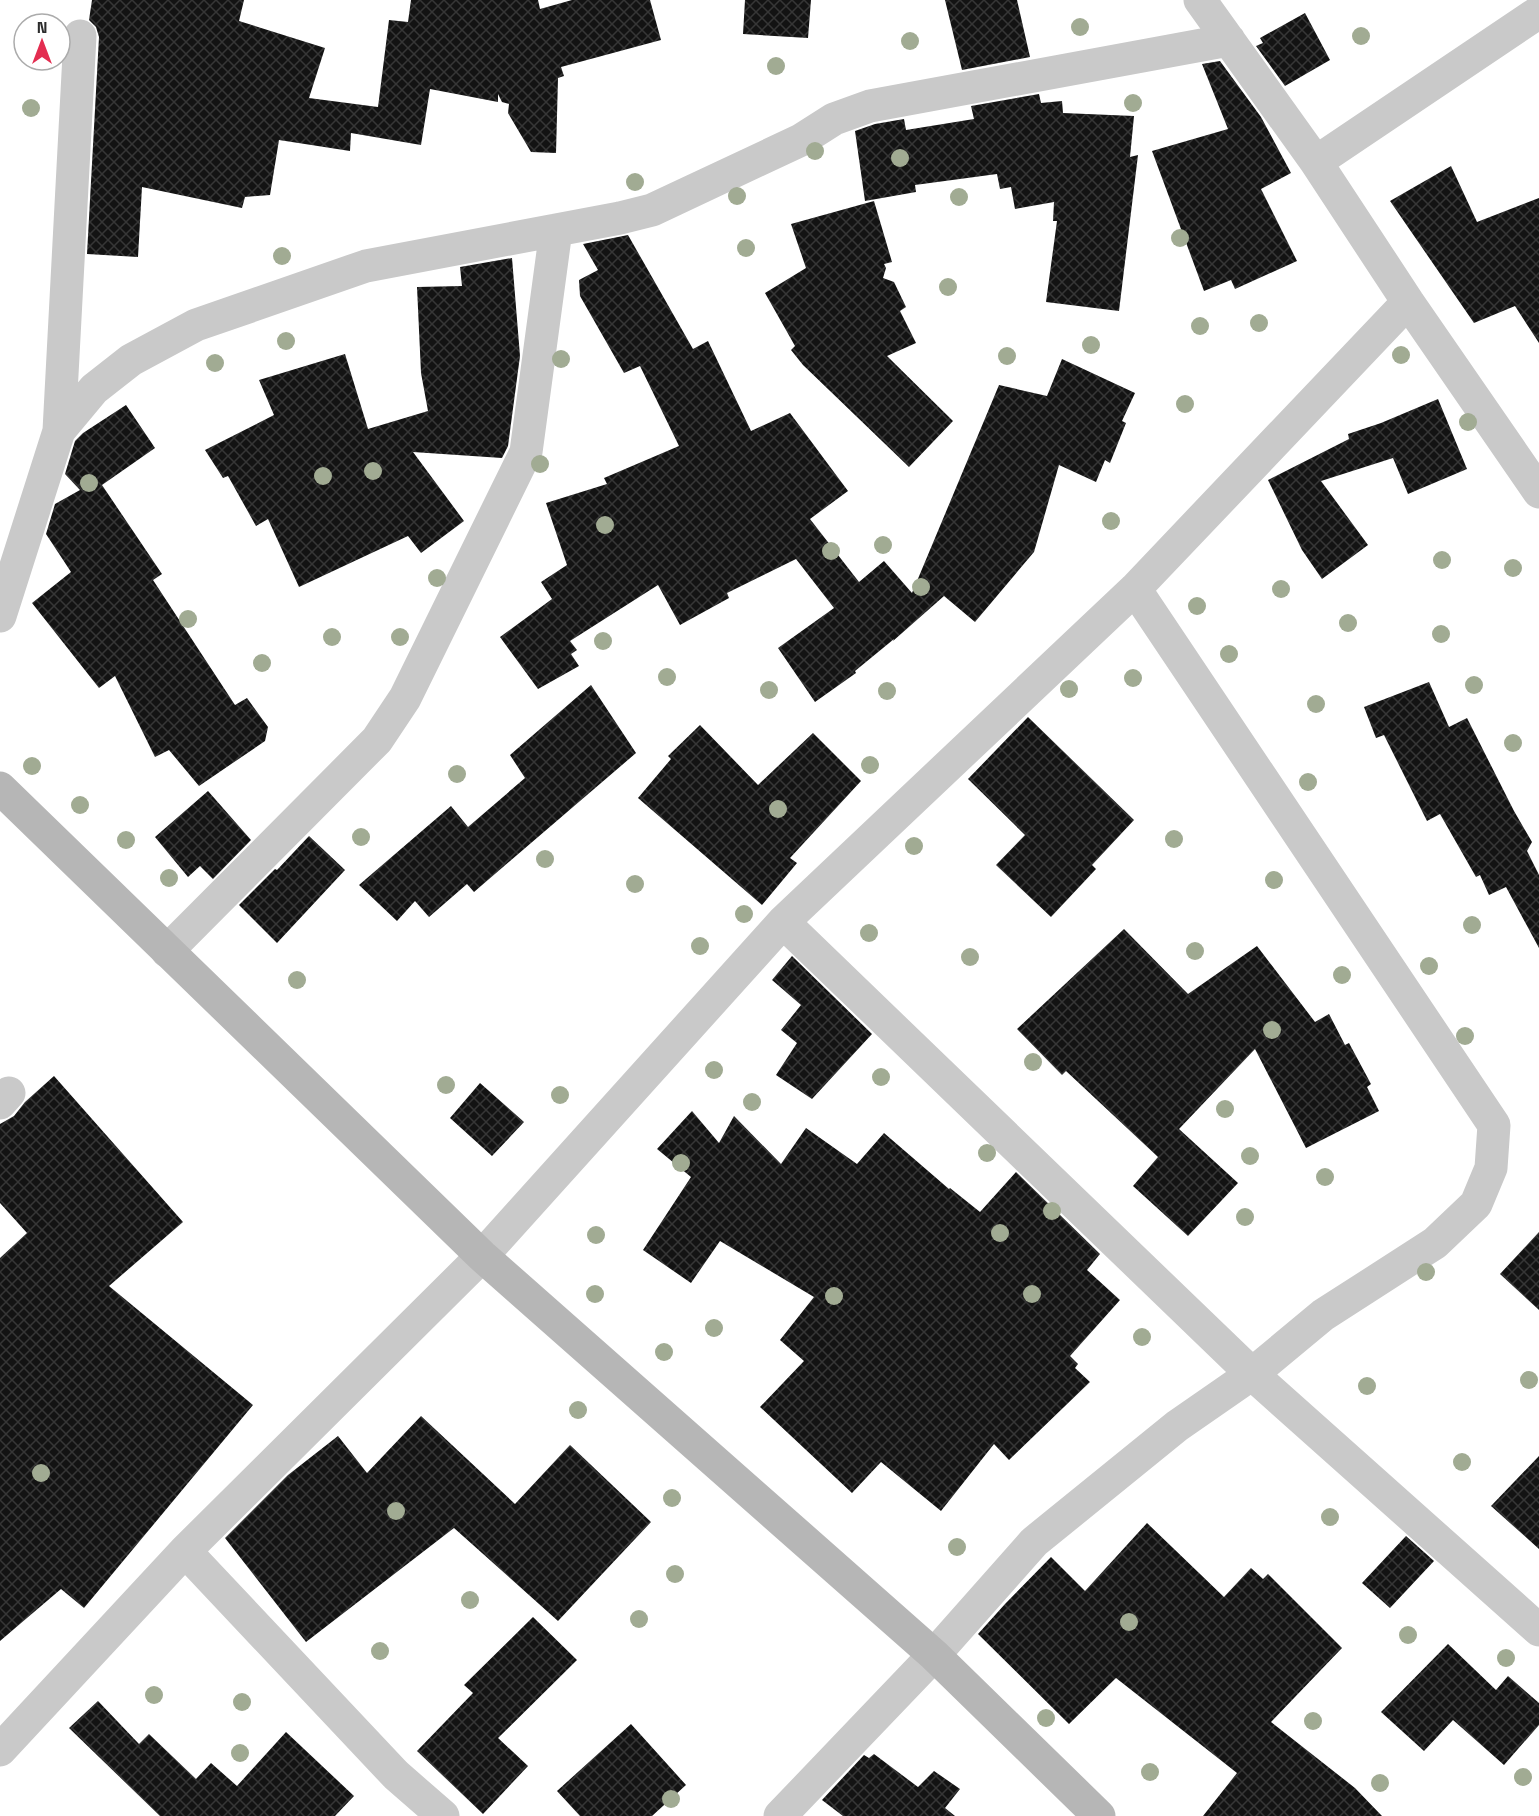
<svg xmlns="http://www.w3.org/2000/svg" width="1539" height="1816" font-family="'Space Grotesk',sans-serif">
  <defs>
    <pattern id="building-cross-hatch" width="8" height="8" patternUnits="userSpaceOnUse" patternTransform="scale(1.5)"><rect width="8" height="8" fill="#131313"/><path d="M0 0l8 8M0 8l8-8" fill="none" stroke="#363636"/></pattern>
  </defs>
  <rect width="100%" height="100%" fill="#fff"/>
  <path fill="url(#building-cross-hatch)" d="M 92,0 L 244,0 L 239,21 L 325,48 L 309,98 L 378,107 L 389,20 L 408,22 L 411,0 L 538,0 L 540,9 L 572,0 L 650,0 L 661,40 L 561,67 L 564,76 L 558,78 L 556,153 L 531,152 L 508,113 L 509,104 L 502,102 L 498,94 L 498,102 L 430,89 L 421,145 L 351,133 L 350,151 L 279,140 L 270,195 L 245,197 L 242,208 L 142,187 L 138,257 L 87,254 L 99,37 L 96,27 L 89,20 Z
    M 745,0 L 811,0 L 808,38 L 743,34 Z
    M 945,0 L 1017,0 L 1030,57 L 962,70 Z
    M 1305,13 L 1330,60 L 1285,86 L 1256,46 L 1263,43 L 1260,38 Z
    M 1220,61 L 1261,117 L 1291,173 L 1261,189 L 1297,261 L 1235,289 L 1231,280 L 1204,291 L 1152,151 L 1228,129 L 1202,64 Z
    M 1039,94 L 1041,103 L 1062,101 L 1063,113 L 1134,116 L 1130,157 L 1138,155 L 1119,311 L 1046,302 L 1057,221 L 1053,221 L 1054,202 L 1015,209 L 1011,187 L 1000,189 L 997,174 L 915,185 L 916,192 L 865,201 L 855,131 L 875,124 L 904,119 L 906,130 L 974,119 L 971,106 Z
    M 1451,166 L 1477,222 L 1539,198 L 1539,343 L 1515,306 L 1474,323 L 1390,201 Z
    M 874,201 L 892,262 L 884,264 L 886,268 L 883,278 L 894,282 L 906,307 L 900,311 L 916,343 L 887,356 L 953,421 L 909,467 L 803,365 L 791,350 L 795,346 L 765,293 L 806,268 L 791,224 Z
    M 628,235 L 693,349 L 708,341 L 751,431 L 790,413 L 848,491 L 810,519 L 859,582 L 884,561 L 912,593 L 999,385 L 1047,396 L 1062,359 L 1135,393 L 1122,421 L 1126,423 L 1110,463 L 1105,460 L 1096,482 L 1059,465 L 1034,552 L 975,622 L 944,596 L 893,641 L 894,639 L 855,671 L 856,673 L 815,702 L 778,648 L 834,608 L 796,559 L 727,593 L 729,598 L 680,625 L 658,585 L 570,641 L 577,650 L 571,654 L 579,666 L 538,689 L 500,637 L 552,599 L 541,582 L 567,565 L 546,503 L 607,484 L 604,478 L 679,446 L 640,366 L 624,373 L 580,296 L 579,280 L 598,270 L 583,244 Z
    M 512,258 L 520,356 L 508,446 L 502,458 L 413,452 L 464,521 L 421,553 L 408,536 L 299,587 L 268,519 L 256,526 L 228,476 L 223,478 L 205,450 L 274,415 L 259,380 L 345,354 L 368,429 L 428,411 L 421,373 L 417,287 L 462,286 L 460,267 Z
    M 1438,399 L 1467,469 L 1408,494 L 1393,458 L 1321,481 L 1368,545 L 1322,579 L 1302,550 L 1268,480 L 1349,439 L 1348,434 L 1381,423 Z
    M 126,405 L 155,448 L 102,485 L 162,574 L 153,580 L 235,705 L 247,698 L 268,727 L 265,741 L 199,786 L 169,750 L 155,757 L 115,676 L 99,688 L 32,603 L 71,572 L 46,534 L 55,504 L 80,490 L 65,474 L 75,441 L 83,433 Z
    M 1429,682 L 1449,727 L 1467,718 L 1514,811 L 1532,842 L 1527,851 L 1539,875 L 1539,948 L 1506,887 L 1489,895 L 1480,875 L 1476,877 L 1440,814 L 1427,821 L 1384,735 L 1376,738 L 1364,707 Z
    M 591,685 L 636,753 L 474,892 L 467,884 L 429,917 L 415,901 L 397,921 L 359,885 L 451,806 L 468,827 L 525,778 L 510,755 Z
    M 1028,717 L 1134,820 L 1092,865 L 1096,869 L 1051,917 L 996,865 L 1025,835 L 968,779 Z
    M 700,725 L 758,785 L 813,733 L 861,781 L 790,858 L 797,863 L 762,905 L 638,798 L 671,759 L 668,756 Z
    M 208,791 L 251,840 L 213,879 L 200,866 L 188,877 L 155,837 Z
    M 309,836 L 345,870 L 277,943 L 239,905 L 275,869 L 277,870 Z
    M 1124,929 L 1188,994 L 1257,946 L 1315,1022 L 1329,1014 L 1345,1045 L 1349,1043 L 1371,1084 L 1367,1087 L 1379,1111 L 1306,1148 L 1255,1049 L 1179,1129 L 1238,1183 L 1188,1236 L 1133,1186 L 1158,1157 L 1066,1071 L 1062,1075 L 1017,1029 Z
    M 792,956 L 872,1034 L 812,1099 L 776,1075 L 797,1043 L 781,1030 L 801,1005 L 772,980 Z
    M 54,1076 L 183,1222 L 109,1286 L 253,1405 L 84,1608 L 61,1589 L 0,1641 L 0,1258 L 27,1233 L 0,1203 L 0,1124 L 14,1116 L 25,1102 Z
    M 480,1083 L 524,1122 L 492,1156 L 450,1118 Z
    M 692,1111 L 719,1143 L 734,1116 L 781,1164 L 806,1128 L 857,1164 L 884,1133 L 949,1189 L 950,1188 L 980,1212 L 1016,1172 L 1100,1254 L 1087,1270 L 1120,1300 L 1070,1356 L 1078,1364 L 1075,1368 L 1090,1382 L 1009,1460 L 994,1444 L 941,1511 L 881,1462 L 852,1493 L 760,1407 L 804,1361 L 780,1340 L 814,1297 L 720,1241 L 691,1283 L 643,1250 L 691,1177 L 657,1149 Z
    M 1539,1232 L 1539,1310 L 1500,1274 Z
    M 421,1416 L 515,1504 L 570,1445 L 651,1522 L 558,1621 L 454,1528 L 306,1642 L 225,1538 L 288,1475 L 338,1436 L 367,1473 Z
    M 1539,1456 L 1539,1549 L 1491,1506 Z
    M 1147,1523 L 1224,1597 L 1251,1568 L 1263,1579 L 1268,1574 L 1342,1648 L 1271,1722 L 1355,1788 L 1382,1816 L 1203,1816 L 1237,1773 L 1116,1678 L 1069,1724 L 978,1634 L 1005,1604 L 1051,1557 L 1085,1591 Z
    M 1406,1536 L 1434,1561 L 1390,1608 L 1362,1583 Z
    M 533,1617 L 577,1660 L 498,1738 L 528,1766 L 483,1814 L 417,1751 L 473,1693 L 464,1685 Z
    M 1448,1644 L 1496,1690 L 1508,1676 L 1539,1703 L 1539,1725 L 1504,1765 L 1453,1720 L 1424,1751 L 1381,1712 Z
    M 98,1701 L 139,1744 L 149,1734 L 196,1779 L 211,1763 L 237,1786 L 286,1732 L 354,1796 L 335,1816 L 160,1816 L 69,1728 Z
    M 631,1724 L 686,1785 L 652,1816 L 580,1816 L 557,1791 Z
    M 874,1754 L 918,1787 L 934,1771 L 960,1789 L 945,1808 L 955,1816 L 843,1816 L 822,1800 L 864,1755 L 869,1758 Z"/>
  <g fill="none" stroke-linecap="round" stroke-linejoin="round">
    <path stroke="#c9c9c9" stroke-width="33" d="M 1200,0 L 1316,162 L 1408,302 L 1539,492
      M 1316,162 L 1539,12
      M 59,431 L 80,36
      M 0,616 L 59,431 L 94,389 L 131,360 L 196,325 L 366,266 L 620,218 L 652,210 L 801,140 L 834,119 L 870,106 L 1229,40
      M 783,922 L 1252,1374 L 1539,1630
      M 167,951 L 377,740 L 405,698 L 526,452 L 556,230
      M 0,1103 L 9,1093
      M 185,1551 L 396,1775 L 443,1816
      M 0,1750 L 185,1551 L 482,1256 L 783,922 L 1135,589 L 1408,302
      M 780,1816 L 934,1655 L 1034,1542 L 1177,1426 L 1252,1374 L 1323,1315 L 1435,1243 L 1476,1204 L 1491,1168 L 1494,1125 L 1135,589"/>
    <path stroke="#b6b6b6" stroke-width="33" d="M 0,788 L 482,1256 L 934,1655 L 1099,1816"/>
  </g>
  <g fill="#a1ab93">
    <circle cx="1080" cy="27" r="9"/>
    <circle cx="1361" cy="36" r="9"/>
    <circle cx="910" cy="41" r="9"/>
    <circle cx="776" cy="66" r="9"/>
    <circle cx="1133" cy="103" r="9"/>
    <circle cx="31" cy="108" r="9"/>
    <circle cx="815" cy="151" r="9"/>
    <circle cx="900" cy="158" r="9"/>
    <circle cx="635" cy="182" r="9"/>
    <circle cx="737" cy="196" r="9"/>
    <circle cx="959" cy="197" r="9"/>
    <circle cx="1180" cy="238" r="9"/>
    <circle cx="746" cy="248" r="9"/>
    <circle cx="282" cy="256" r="9"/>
    <circle cx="948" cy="287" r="9"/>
    <circle cx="1259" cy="323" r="9"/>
    <circle cx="1200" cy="326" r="9"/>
    <circle cx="286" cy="341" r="9"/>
    <circle cx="1091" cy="345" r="9"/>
    <circle cx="1401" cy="355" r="9"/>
    <circle cx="1007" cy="356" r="9"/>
    <circle cx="561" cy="359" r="9"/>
    <circle cx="215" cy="363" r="9"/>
    <circle cx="1185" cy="404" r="9"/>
    <circle cx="1468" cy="422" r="9"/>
    <circle cx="540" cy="464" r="9"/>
    <circle cx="373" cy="471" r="9"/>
    <circle cx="323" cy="476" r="9"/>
    <circle cx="89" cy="483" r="9"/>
    <circle cx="1111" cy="521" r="9"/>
    <circle cx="605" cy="525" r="9"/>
    <circle cx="883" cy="545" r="9"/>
    <circle cx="831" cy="551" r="9"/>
    <circle cx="1442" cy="560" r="9"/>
    <circle cx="1513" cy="568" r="9"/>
    <circle cx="437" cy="578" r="9"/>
    <circle cx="921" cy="587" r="9"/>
    <circle cx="1281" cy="589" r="9"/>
    <circle cx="1197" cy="606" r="9"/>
    <circle cx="188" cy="619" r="9"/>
    <circle cx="1348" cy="623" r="9"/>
    <circle cx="1441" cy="634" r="9"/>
    <circle cx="332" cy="637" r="9"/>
    <circle cx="400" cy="637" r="9"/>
    <circle cx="603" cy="641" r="9"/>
    <circle cx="1229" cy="654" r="9"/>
    <circle cx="262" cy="663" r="9"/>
    <circle cx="667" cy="677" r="9"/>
    <circle cx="1133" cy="678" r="9"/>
    <circle cx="1474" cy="685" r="9"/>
    <circle cx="1069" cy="689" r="9"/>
    <circle cx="769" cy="690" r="9"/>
    <circle cx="887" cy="691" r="9"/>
    <circle cx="1316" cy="704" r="9"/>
    <circle cx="1513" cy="743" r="9"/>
    <circle cx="870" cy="765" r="9"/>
    <circle cx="32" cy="766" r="9"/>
    <circle cx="457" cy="774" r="9"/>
    <circle cx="1308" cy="782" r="9"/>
    <circle cx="80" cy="805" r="9"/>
    <circle cx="778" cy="809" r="9"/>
    <circle cx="361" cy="837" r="9"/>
    <circle cx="1174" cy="839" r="9"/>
    <circle cx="126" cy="840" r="9"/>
    <circle cx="914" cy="846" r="9"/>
    <circle cx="545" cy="859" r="9"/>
    <circle cx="169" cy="878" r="9"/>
    <circle cx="1274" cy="880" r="9"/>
    <circle cx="635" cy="884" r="9"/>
    <circle cx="744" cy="914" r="9"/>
    <circle cx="1472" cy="925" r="9"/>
    <circle cx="869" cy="933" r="9"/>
    <circle cx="700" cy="946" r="9"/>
    <circle cx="1195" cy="951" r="9"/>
    <circle cx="970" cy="957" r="9"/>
    <circle cx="1429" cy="966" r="9"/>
    <circle cx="1342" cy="975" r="9"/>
    <circle cx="297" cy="980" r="9"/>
    <circle cx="1272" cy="1030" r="9"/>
    <circle cx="1465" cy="1036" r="9"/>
    <circle cx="1033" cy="1062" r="9"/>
    <circle cx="714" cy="1070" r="9"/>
    <circle cx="881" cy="1077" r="9"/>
    <circle cx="446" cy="1085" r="9"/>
    <circle cx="560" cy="1095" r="9"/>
    <circle cx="752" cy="1102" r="9"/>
    <circle cx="1225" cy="1109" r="9"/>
    <circle cx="987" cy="1153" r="9"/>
    <circle cx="1250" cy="1156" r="9"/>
    <circle cx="681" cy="1163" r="9"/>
    <circle cx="1325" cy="1177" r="9"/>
    <circle cx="1052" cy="1211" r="9"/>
    <circle cx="1245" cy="1217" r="9"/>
    <circle cx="1000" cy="1233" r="9"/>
    <circle cx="596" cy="1235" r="9"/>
    <circle cx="1426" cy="1272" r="9"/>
    <circle cx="595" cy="1294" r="9"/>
    <circle cx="1032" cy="1294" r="9"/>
    <circle cx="834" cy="1296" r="9"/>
    <circle cx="714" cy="1328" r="9"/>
    <circle cx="1142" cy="1337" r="9"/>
    <circle cx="664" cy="1352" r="9"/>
    <circle cx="1529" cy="1380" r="9"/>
    <circle cx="1367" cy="1386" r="9"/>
    <circle cx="578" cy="1410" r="9"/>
    <circle cx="1462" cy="1462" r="9"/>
    <circle cx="41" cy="1473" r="9"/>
    <circle cx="672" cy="1498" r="9"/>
    <circle cx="396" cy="1511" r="9"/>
    <circle cx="1330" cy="1517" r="9"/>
    <circle cx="957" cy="1547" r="9"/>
    <circle cx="675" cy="1574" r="9"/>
    <circle cx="470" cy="1600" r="9"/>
    <circle cx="639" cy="1619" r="9"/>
    <circle cx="1129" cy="1622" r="9"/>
    <circle cx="1408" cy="1635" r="9"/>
    <circle cx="380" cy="1651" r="9"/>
    <circle cx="1506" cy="1658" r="9"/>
    <circle cx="154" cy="1695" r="9"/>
    <circle cx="242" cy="1702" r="9"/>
    <circle cx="1046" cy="1718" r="9"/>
    <circle cx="1313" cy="1721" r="9"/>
    <circle cx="240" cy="1753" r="9"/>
    <circle cx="1150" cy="1772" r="9"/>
    <circle cx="1523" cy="1777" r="9"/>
    <circle cx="1380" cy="1783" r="9"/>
    <circle cx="671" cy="1799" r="9"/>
  </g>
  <g transform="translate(42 42)"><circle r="28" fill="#ffffff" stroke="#ababab" stroke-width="1.5"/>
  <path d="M0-4.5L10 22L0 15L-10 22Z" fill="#e32d50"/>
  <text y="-9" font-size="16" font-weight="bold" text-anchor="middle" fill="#2c2c2c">N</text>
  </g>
</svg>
